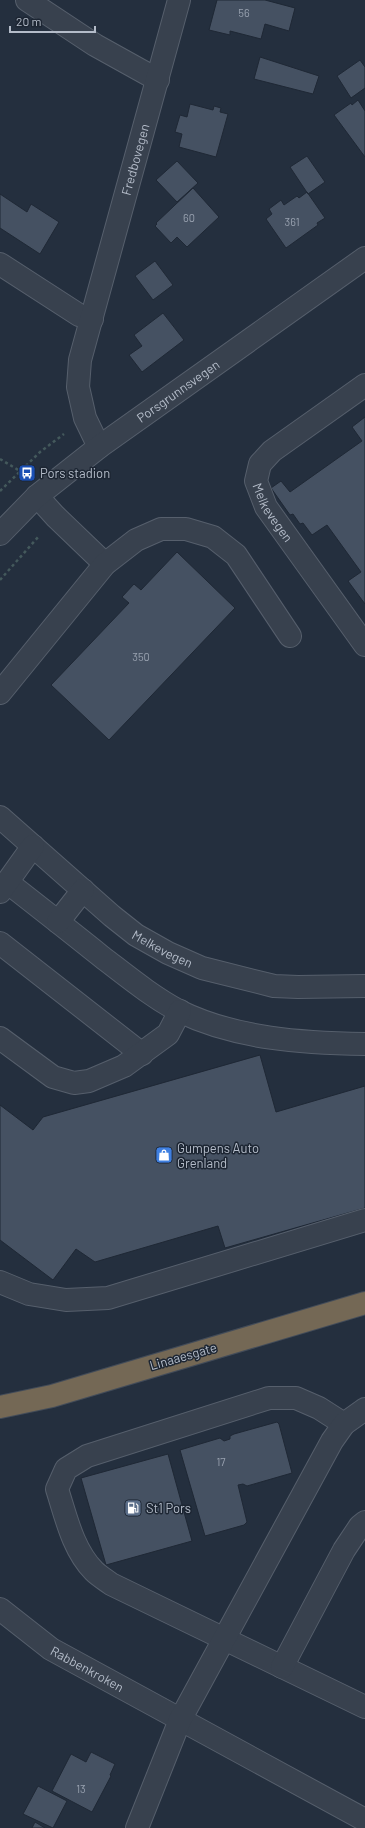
<svg xmlns="http://www.w3.org/2000/svg" width="365" height="1828" font-family="Barlow,sans-serif">
  <rect width="100%" height="100%" fill="#242f3e"/>
  <path fill="#455162" stroke="#1f2835" d="M 217,0 L 265,0 L 295,8 L 289,31 L 265,24 L 261,39 L 230,31 L 230,35 L 209,30 Z
    M 260,57 L 319,76 L 313,94 L 254,79 Z
    M 360,60 L 365,67 L 365,88 L 351,98 L 337,76 Z
    M 358,100 L 365,111 L 365,157 L 334,115 L 351,103 L 352,105 Z
    M 190,104 L 213,110 L 214,106 L 221,108 L 220,112 L 228,114 L 216,157 L 179,147 L 182,134 L 175,132 L 180,115 L 187,117 Z
    M 307,156 L 325,182 L 308,194 L 290,167 Z
    M 177,161 L 198,183 L 177,202 L 156,180 Z
    M 193,188 L 219,217 L 187,247 L 177,237 L 171,243 L 155,226 L 157,224 L 156,223 Z
    M 307,192 L 325,218 L 317,223 L 318,225 L 286,248 L 266,219 L 272,214 L 269,209 L 281,200 L 284,205 L 297,196 L 299,198 Z
    M 0,194 L 27,212 L 31,204 L 59,222 L 40,254 L 0,228 Z
    M 155,261 L 173,285 L 153,300 L 135,276 Z
    M 163,313 L 184,340 L 142,372 L 129,355 L 142,346 L 134,335 Z
    M 365,417 L 365,604 L 348,581 L 361,572 L 327,525 L 312,535 L 303,523 L 300,524 L 293,514 L 290,515 L 271,488 L 281,481 L 290,492 L 362,441 L 352,427 Z
    M 177,552 L 235,608 L 109,740 L 51,685 L 129,603 L 122,597 L 134,584 L 141,590 Z
    M 260,1055 L 276,1112 L 365,1086 L 365,1208 L 225,1248 L 218,1226 L 95,1262 L 76,1249 L 53,1280 L 0,1240 L 0,1105 L 33,1130 L 43,1117 Z
    M 277,1422 L 279,1424 L 292,1473 L 247,1486 L 243,1484 L 238,1485 L 247,1522 L 244,1525 L 205,1536 L 180,1450 L 220,1438 L 224,1441 L 230,1439 L 230,1436 L 234,1434 Z
    M 168,1454 L 192,1541 L 106,1565 L 81,1478 Z
    M 91,1752 L 115,1764 L 110,1775 L 111,1776 L 92,1812 L 52,1791 L 71,1754 L 86,1762 Z
    M 38,1786 L 67,1801 L 53,1828 L 23,1814 Z
    M 35,1822 L 45,1828 L 32,1828 Z"/>
  <g fill="none" stroke-linecap="round" stroke-linejoin="round">
    <g stroke="#565f6c" stroke-width="24">
      <g id="minor">
        <path d="M 27,0 L 95,45 L 158,80"/>
        <path d="M 0,264 L 79,315 L 92,319"/>
        <path id="s1" d="M 365,385 L 272,451 L 260,464 L 256,481 L 266,507 L 365,645"/>
        <path id="s2" d="M 99,447 L 85,418 L 78,387 L 80,360 L 179,0"/>
        <path d="M 37,496 L 55,516 L 105,564"/>
        <path id="s3" d="M 0,534 L 37,496 L 99,447 L 365,258"/>
        <path d="M 0,693 L 105,564 L 136,540 L 161,529 L 186,529 L 213,537 L 236,555 L 290,636"/>
        <path id="s4" d="M 0,817 L 112,916 L 136,935 L 168,953 L 202,968 L 274,986 L 298,987 L 365,986"/>
        <path d="M 7,882 C 39,907 71,932 102,957 C 127,976 151,996 179,1011 C 236,1039 303,1043 365,1044"/>
        <path d="M 0,892 L 33,846"/>
        <path d="M 58,922 L 83,890"/>
        <path d="M 0,943 L 142,1054"/>
        <path d="M 0,1038 L 53,1077 L 74,1083 L 89,1081 L 124,1066 L 168,1034 L 180,1011"/>
        <path d="M 0,1282 L 29,1294 L 66,1300 L 108,1298 L 365,1220"/>
        <path d="M 344,1424 L 319,1408 L 296,1398 L 269,1398 L 87,1456 L 66,1469 L 57,1489 C 66,1517 73,1550 94,1571 C 99,1576 106,1580 111,1584 L 365,1707"/>
        <path id="s5" d="M 0,1609 L 51,1649 L 365,1820"/>
        <path d="M 282,1667 L 344,1550 L 360,1526 L 365,1522"/>
        <path d="M 137,1828 L 180,1720 L 332,1441 L 344,1424 L 365,1409"/>
      </g>
    </g>
    <g stroke="#434c59" stroke-width="24">
      <path id="highway" d="M 0,1407 L 52,1396 L 365,1303"/>
    </g>
    <path stroke="#44595c" stroke-width="2.5" stroke-dasharray="3 3" stroke-linecap="butt" d="M 0,459 L 20,471
      M 0,491 L 40,452 L 64,434
      M 0,580 L 39,536"/>
    <use href="#minor" stroke="#38414e" stroke-width="22"/>
    <use href="#highway" stroke="#746855" stroke-width="22"/>
  </g>
  <defs>
    <g id="bus-square" transform="scale(0.9)"><rect x="-9" y="-9" width="18" height="18" rx="4" fill="#1a4fb4" stroke="#1d2633"/><path d="M-5-6H5V4H4V6H2V4H-2V6H-4V4H-5ZM-3.5-4V0h7V-4ZM-3.5 1.2v1.5H-2V1.2ZM2 1.2v1.5H3.5V1.2Z" fill="#fff"/></g>
    <g id="shop-square" transform="scale(0.9)"><rect x="-9" y="-9" width="18" height="18" rx="4" fill="#3f7fe0" stroke="#1d2633"/><path d="M-5-2.5h2.3a2.7 3.5 0 0 1 5.4 0H5L5.5 6h-11ZM-1.5-2.5h3a1.5 2.3 0 0 0-3 0Z" fill="#fff"/></g>
    <g id="fuel-square" transform="scale(0.9)"><rect x="-9" y="-9" width="18" height="18" rx="4" fill="#5c6f8a" stroke="#1d2633"/><path d="M-5.5-6h7V0h2V4h1.3V-2.5L3-4.5l.8-.8L6-3V5H2.5V1h-1V6h-7ZM-4.2-4.7v3.2H.2V-4.7Z" fill="#fff"/></g>
  </defs>
  <g fill-rule="evenodd">
    <use href="#bus-square" x="27" y="473"/>
    <use href="#shop-square" x="164" y="1155"/>
    <use href="#fuel-square" x="133" y="1508"/>
  </g>
  <g text-anchor="middle" dominant-baseline="central" stroke-width="3" stroke-linejoin="round" paint-order="stroke">
    <g font-size="11" fill="#98a1af">
      <text x="244" y="12">56</text>
      <text x="189" y="217">60</text>
      <text x="292" y="221">361</text>
      <text x="141" y="656">350</text>
      <text x="221" y="1461">17</text>
      <text x="81" y="1788">13</text>
    </g>
    <g font-size="13" fill="#b4bcc9" stroke="#1d2633">
      <text stroke="none"><textPath href="#s2" startOffset="299">Fredbovegen</textPath></text>
      <text stroke="none"><textPath href="#s3" startOffset="229">Porsgrunnsvegen</textPath></text>
      <text stroke="none"><textPath href="#s1" startOffset="185">Melkevegen</textPath></text>
      <text stroke="none"><textPath href="#s4" startOffset="210">Melkevegen</textPath></text>
      <text transform="translate(183 1356) rotate(-16)">Linaaesgate</text>
      <text stroke="none"><textPath href="#s5" startOffset="106">Rabbenkroken</textPath></text>
    </g>
    <g font-size="13" fill="#b4bcc9" stroke="#1d2633" text-anchor="start">
      <text x="40" y="473">Pors stadion</text>
      <text x="177" y="1148">Gumpens Auto<tspan x="177" dy="15">Grenland</tspan></text>
      <text x="146" y="1508">St1 Pors</text>
    </g>
  </g>
  <path d="M10 26v6h85v-6" fill="none" stroke="#b4bcc9" stroke-width="2"/>
  <text x="16" y="26" font-size="12" fill="#b4bcc9" stroke="#1d2633" stroke-width="3" paint-order="stroke">20 m</text>
</svg>
